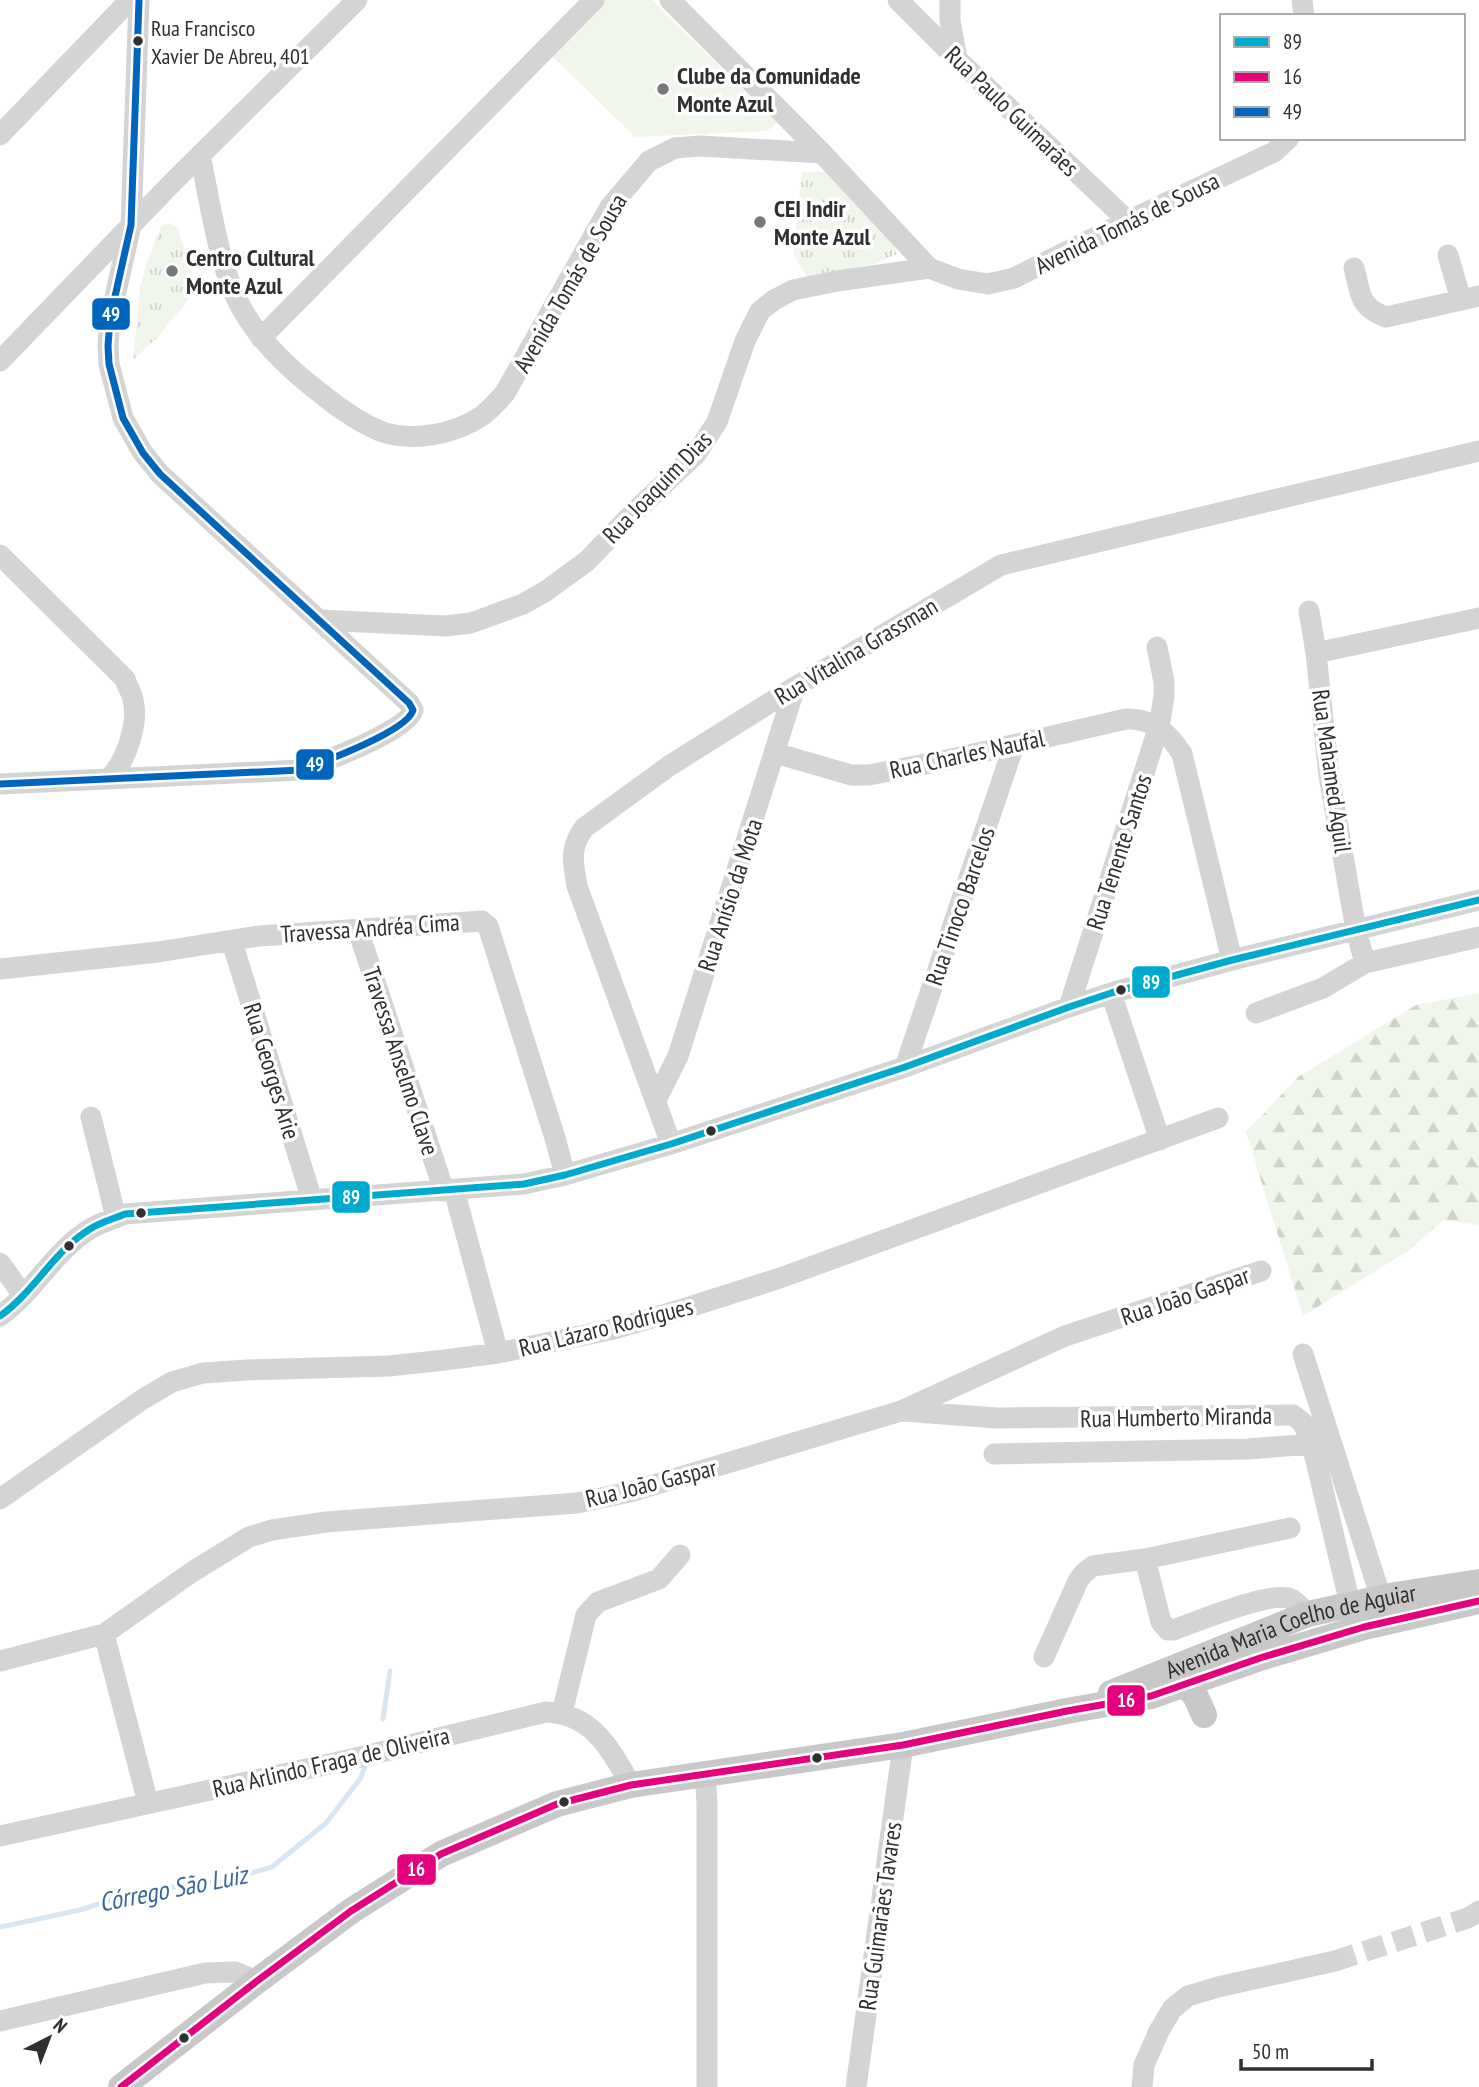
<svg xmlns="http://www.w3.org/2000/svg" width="1479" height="2087" font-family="'PT Sans Narrow',sans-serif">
  <defs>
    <pattern id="forest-firs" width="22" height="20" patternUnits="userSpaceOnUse" patternTransform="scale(1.75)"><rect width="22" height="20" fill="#f0f6ec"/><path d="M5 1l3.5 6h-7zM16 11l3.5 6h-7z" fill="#ced3cb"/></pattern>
    <pattern id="park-tufts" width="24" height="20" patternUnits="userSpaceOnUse" patternTransform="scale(1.75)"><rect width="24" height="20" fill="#f0f6ec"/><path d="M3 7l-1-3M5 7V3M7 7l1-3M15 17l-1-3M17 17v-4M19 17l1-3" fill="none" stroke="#ced3cb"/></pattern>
  </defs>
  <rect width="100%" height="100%" fill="#fff"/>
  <path fill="#f0f6ec" d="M 605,0 L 652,0 L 777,123 L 767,131 L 635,137 L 550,54 Z"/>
  <path fill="url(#forest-firs)" d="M 1479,993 L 1479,1225 L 1443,1220 L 1408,1251 L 1303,1316 L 1246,1132 L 1298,1077 L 1416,1005 Z"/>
  <path fill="url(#park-tufts)" d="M 802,172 L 828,172 L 892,237 L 897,254 L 874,264 L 807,277 L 793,254 Z
    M 172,223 L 173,227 L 177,226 L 197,289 L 158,337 L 133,360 L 140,288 L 146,265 L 162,224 L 163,225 Z"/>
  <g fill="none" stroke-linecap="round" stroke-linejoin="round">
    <path stroke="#d8e6f3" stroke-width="5" d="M 383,1719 L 390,1671
      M 0,1927 L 80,1910 L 139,1891 L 224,1881 L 272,1867 L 326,1823 L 360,1779 L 367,1761"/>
    <path stroke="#d6d6d6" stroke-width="21" stroke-dasharray="21 10" stroke-linecap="butt" d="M 1335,1961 L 1468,1918"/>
    <path stroke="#d4d4d4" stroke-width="21" d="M 670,0 L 822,153 L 929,268 L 958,279 L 988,284 L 1014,278 L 1128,221 L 1274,152 L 1289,138
      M 898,0 L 957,59 L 1128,221
      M 950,0 L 950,21 L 957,59
      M 1302,0 L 1304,16
      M 0,135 L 130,0
      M 200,155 C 210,201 219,270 242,309 C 259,339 283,363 309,384 C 331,402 354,420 380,431 C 412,443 456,434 483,415 C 491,409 498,401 505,393 L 610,207 L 649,161 L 675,148 L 700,146 L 822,153
      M 1448,255 L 1461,300
      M 1354,268 C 1361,293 1358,307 1386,317 L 1479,296
      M 261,338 L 594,0
      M 0,361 L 172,183 L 357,0
      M 0,555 L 125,679 C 127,686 132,693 133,700 C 139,723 126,762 109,778
      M 1309,611 L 1316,653 L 1329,776 L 1356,930 L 1365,963
      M 320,620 L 445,626 L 471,623 L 523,604 L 546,591 L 587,561 L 635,511 L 696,454 L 717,422 L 745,341 L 760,311 L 774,300 L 793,290 L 837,281 L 929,268
      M 1316,653 L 1479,618
      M 775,753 L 851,775 L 869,775 L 956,758 L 1126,719 C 1152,718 1169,733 1182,754 L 1232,960
      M 0,784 L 301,770 C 323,762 408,731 413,710 L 409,703 L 160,474 L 143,453 L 123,418 L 109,364 L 108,346 L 110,319 L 131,225 L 139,0
      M 358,930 L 444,1191
      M 232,942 L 312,1200
      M 0,969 L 158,952 L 259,936 L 482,921 L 488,926 L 555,1138 L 565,1175
      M 1111,993 L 1160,1140
      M 1069,1007 L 1159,726 L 1164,697 L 1164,682 L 1157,647
      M 1256,1013 L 1323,988 L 1365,963 L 1479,937
      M 905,1067 L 1014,745
      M 656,1100 L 678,1056 L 795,687
      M 91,1117 L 116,1218
      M 671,1144 L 577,886 C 573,862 569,849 584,828 L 669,766 L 795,687 L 1001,565 L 1479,451
      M 454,1190 L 498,1353
      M 0,1263 L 23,1295
      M 0,1316 C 34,1292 54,1251 90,1229 C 101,1222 113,1219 125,1214 L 524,1184 L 565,1175 L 671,1144 L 905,1067 L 1069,1007 L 1111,993 L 1232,960 L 1479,900
      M 1303,1354 L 1381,1598
      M 903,1411 L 997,1418 L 1293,1415 L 1303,1423 L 1312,1444 L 1350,1604
      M 994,1454 L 1248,1449 L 1312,1444
      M 0,1499 L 143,1399 L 172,1382 L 203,1373 L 247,1370 L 389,1366 L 445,1360 L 498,1353 L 614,1329 L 686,1308 L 780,1278 L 1218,1118
      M 1145,1559 L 1161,1622 L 1168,1630 L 1173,1630 C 1196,1622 1271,1590 1291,1599 C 1297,1602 1303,1610 1308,1614
      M 104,1634 L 148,1803
      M 1044,1657 L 1078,1581 L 1083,1574 L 1093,1566 L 1145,1559 L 1290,1528
      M 0,1661 L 104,1634 L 192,1572 L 249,1537 L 272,1530 L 326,1522 L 577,1503 L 630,1492 L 901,1411 L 1065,1336 L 1261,1271
      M 562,1713 L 586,1615 L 598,1602 L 659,1579 L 680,1555
      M 705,1774 L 707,1802 L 707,2087
      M 0,1836 L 352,1759 L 546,1712 C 593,1714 610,1749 631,1785
      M 1468,1918 L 1479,1911
      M 0,2021 L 205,1973 L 235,1972 L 257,1981
      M 856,2087 L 903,1745
      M 1142,2087 L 1144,2065 L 1159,2031 L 1172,2009 L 1188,1996 L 1218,1987 L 1335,1961"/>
    <g stroke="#c8c8c8" stroke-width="26">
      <path d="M 1186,1685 L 1196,1697 L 1204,1715"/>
      <path id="s1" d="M 1111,1693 L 1308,1614 L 1395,1595 L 1479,1582"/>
      <path d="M 121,2087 L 257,1981 L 351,1911 L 441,1854 L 557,1804 L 631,1785 L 903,1745 L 1067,1711 L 1151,1696 L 1260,1658 L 1364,1627 L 1479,1601"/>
    </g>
    <g stroke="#fff" stroke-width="12">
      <path id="bus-1" d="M 0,1316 C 34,1292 54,1251 90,1229 C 101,1222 113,1219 125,1214 L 524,1184 L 565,1175 L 671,1144 L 905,1067 L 1069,1007 L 1111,993 L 1232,960 L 1479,900"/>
    </g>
    <g stroke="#fff" stroke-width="12">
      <path id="bus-2" d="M 121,2087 L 257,1981 L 351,1911 L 441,1854 L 557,1804 L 631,1785 L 903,1745 L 1067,1711 L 1151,1696 L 1260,1658 L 1364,1627 L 1479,1601"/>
    </g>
    <g stroke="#fff" stroke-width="12">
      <path id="bus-3" d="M 0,784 L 301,770 C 323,762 408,731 413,710 L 409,703 L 160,474 L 143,453 L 123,418 L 109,364 L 108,346 L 110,319 L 131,225 L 139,0"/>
    </g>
    <use href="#bus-1" stroke="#00a9ce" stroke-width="7"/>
    <use href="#bus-2" stroke="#e5007d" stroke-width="7"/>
    <use href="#bus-3" stroke="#0065bd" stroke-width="7"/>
  </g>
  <g fill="#303030" stroke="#fff" stroke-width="2.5">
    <circle cx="138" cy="41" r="6"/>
    <circle cx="1121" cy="990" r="6"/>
    <circle cx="711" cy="1131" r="6"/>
    <circle cx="141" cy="1213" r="6"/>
    <circle cx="69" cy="1246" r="6"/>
    <circle cx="817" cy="1758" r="6"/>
    <circle cx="564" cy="1802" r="6"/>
    <circle cx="184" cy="2038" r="6"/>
  </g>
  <g fill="#787878" stroke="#fff" stroke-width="2.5">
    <circle cx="663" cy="89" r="7"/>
    <circle cx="760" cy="222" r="7"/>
    <circle cx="172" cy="271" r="7"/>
  </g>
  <g text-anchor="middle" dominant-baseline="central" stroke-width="7" stroke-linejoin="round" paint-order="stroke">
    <g font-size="22" fill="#303030" stroke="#fff" text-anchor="start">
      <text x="151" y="28">Rua Francisco<tspan x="151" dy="28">Xavier De Abreu, 401</tspan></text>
    </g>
    <g font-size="24" font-weight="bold" fill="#303030" stroke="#fff" text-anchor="start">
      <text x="677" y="75">Clube da Comunidade<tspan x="677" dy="28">Monte Azul</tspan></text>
      <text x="774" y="208">CEI Indir<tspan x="774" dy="28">Monte Azul</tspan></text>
      <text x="186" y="257">Centro Cultural<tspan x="186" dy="28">Monte Azul</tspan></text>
    </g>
    <g font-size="24" fill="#303030" stroke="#fff">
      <text transform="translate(1012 111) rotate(44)">Rua Paulo Guimarães</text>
      <text transform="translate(1127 223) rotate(-26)">Avenida Tomás de Sousa</text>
      <text transform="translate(570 283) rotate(-60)">Avenida Tomás de Sousa</text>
      <text transform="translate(657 487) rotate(-46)">Rua Joaquim Dias</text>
      <text transform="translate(856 651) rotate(-31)">Rua Vitalina Grassman</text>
      <text transform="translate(967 754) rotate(-12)">Rua Charles Naufal</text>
      <text transform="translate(1332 771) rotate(82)">Rua Mahamed Aguil</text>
      <text transform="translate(1119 852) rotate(-72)">Rua Tenente Santos</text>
      <text transform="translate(730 895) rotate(-72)">Rua Anísio da Mota</text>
      <text transform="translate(960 906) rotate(-71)">Rua Tinoco Barcelos</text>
      <text transform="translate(370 928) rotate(-4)">Travessa Andréa Cima</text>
      <text transform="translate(401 1061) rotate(72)">Travessa Anselmo Clave</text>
      <text transform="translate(272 1071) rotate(73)">Rua Georges Arie</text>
      <text transform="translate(1185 1296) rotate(-19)">Rua João Gaspar</text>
      <text transform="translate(606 1327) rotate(-14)">Rua Lázaro Rodrigues</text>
      <text transform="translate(1176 1417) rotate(-1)">Rua Humberto Miranda</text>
      <text transform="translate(651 1483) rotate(-14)">Rua João Gaspar</text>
      <text stroke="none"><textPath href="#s1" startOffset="191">Avenida Maria Coelho de Aguiar</textPath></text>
      <text transform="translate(331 1762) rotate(-13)">Rua Arlindo Fraga de Oliveira</text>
      <text transform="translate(880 1916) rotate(-82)">Rua Guimarães Tavares</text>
    </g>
    <g font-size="26" font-style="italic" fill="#386798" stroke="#fff">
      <text transform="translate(173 1888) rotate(-11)">Córrego São Luiz</text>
    </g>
  </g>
  <g stroke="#fff" stroke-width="2.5">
    <rect x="91" y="297" width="40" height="34" rx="7" fill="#0065bd"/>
    <rect x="295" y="748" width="40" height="33" rx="7" fill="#0065bd"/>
    <rect x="1131" y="965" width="40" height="34" rx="7" fill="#00a9ce"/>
    <rect x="331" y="1180" width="40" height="34" rx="7" fill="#00a9ce"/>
    <rect x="1106" y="1684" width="40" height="33" rx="7" fill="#e5007d"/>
    <rect x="396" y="1853" width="41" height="33" rx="7" fill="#e5007d"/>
  </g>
  <g font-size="19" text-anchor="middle" font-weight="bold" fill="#fff">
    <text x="111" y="321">49</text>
    <text x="315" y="771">49</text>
    <text x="1151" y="989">89</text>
    <text x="351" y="1204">89</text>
    <text x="1126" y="1707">16</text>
    <text x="416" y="1876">16</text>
  </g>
  <rect x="1220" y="14" width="245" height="126" fill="#ffffff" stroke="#acacac" stroke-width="2"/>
  <rect x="1234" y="37" width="35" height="10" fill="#00a9ce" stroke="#acacac" stroke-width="2"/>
  <text x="1283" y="49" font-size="21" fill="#303030">89</text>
  <rect x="1234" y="72" width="35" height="10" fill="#e5007d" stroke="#acacac" stroke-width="2"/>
  <text x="1283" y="84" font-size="21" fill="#303030">16</text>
  <rect x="1234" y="107" width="35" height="10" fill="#0065bd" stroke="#acacac" stroke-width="2"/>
  <text x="1283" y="119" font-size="21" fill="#303030">49</text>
  <g transform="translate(49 2038) rotate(42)" stroke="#ffffff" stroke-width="5" paint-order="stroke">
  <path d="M0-5L12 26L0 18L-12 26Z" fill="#303030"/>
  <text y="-10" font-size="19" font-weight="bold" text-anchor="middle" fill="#303030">N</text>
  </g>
  <path d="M1241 2059v10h131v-10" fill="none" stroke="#303030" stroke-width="3.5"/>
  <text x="1252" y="2059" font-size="21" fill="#303030" stroke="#ffffff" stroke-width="5" paint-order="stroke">50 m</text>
</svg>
